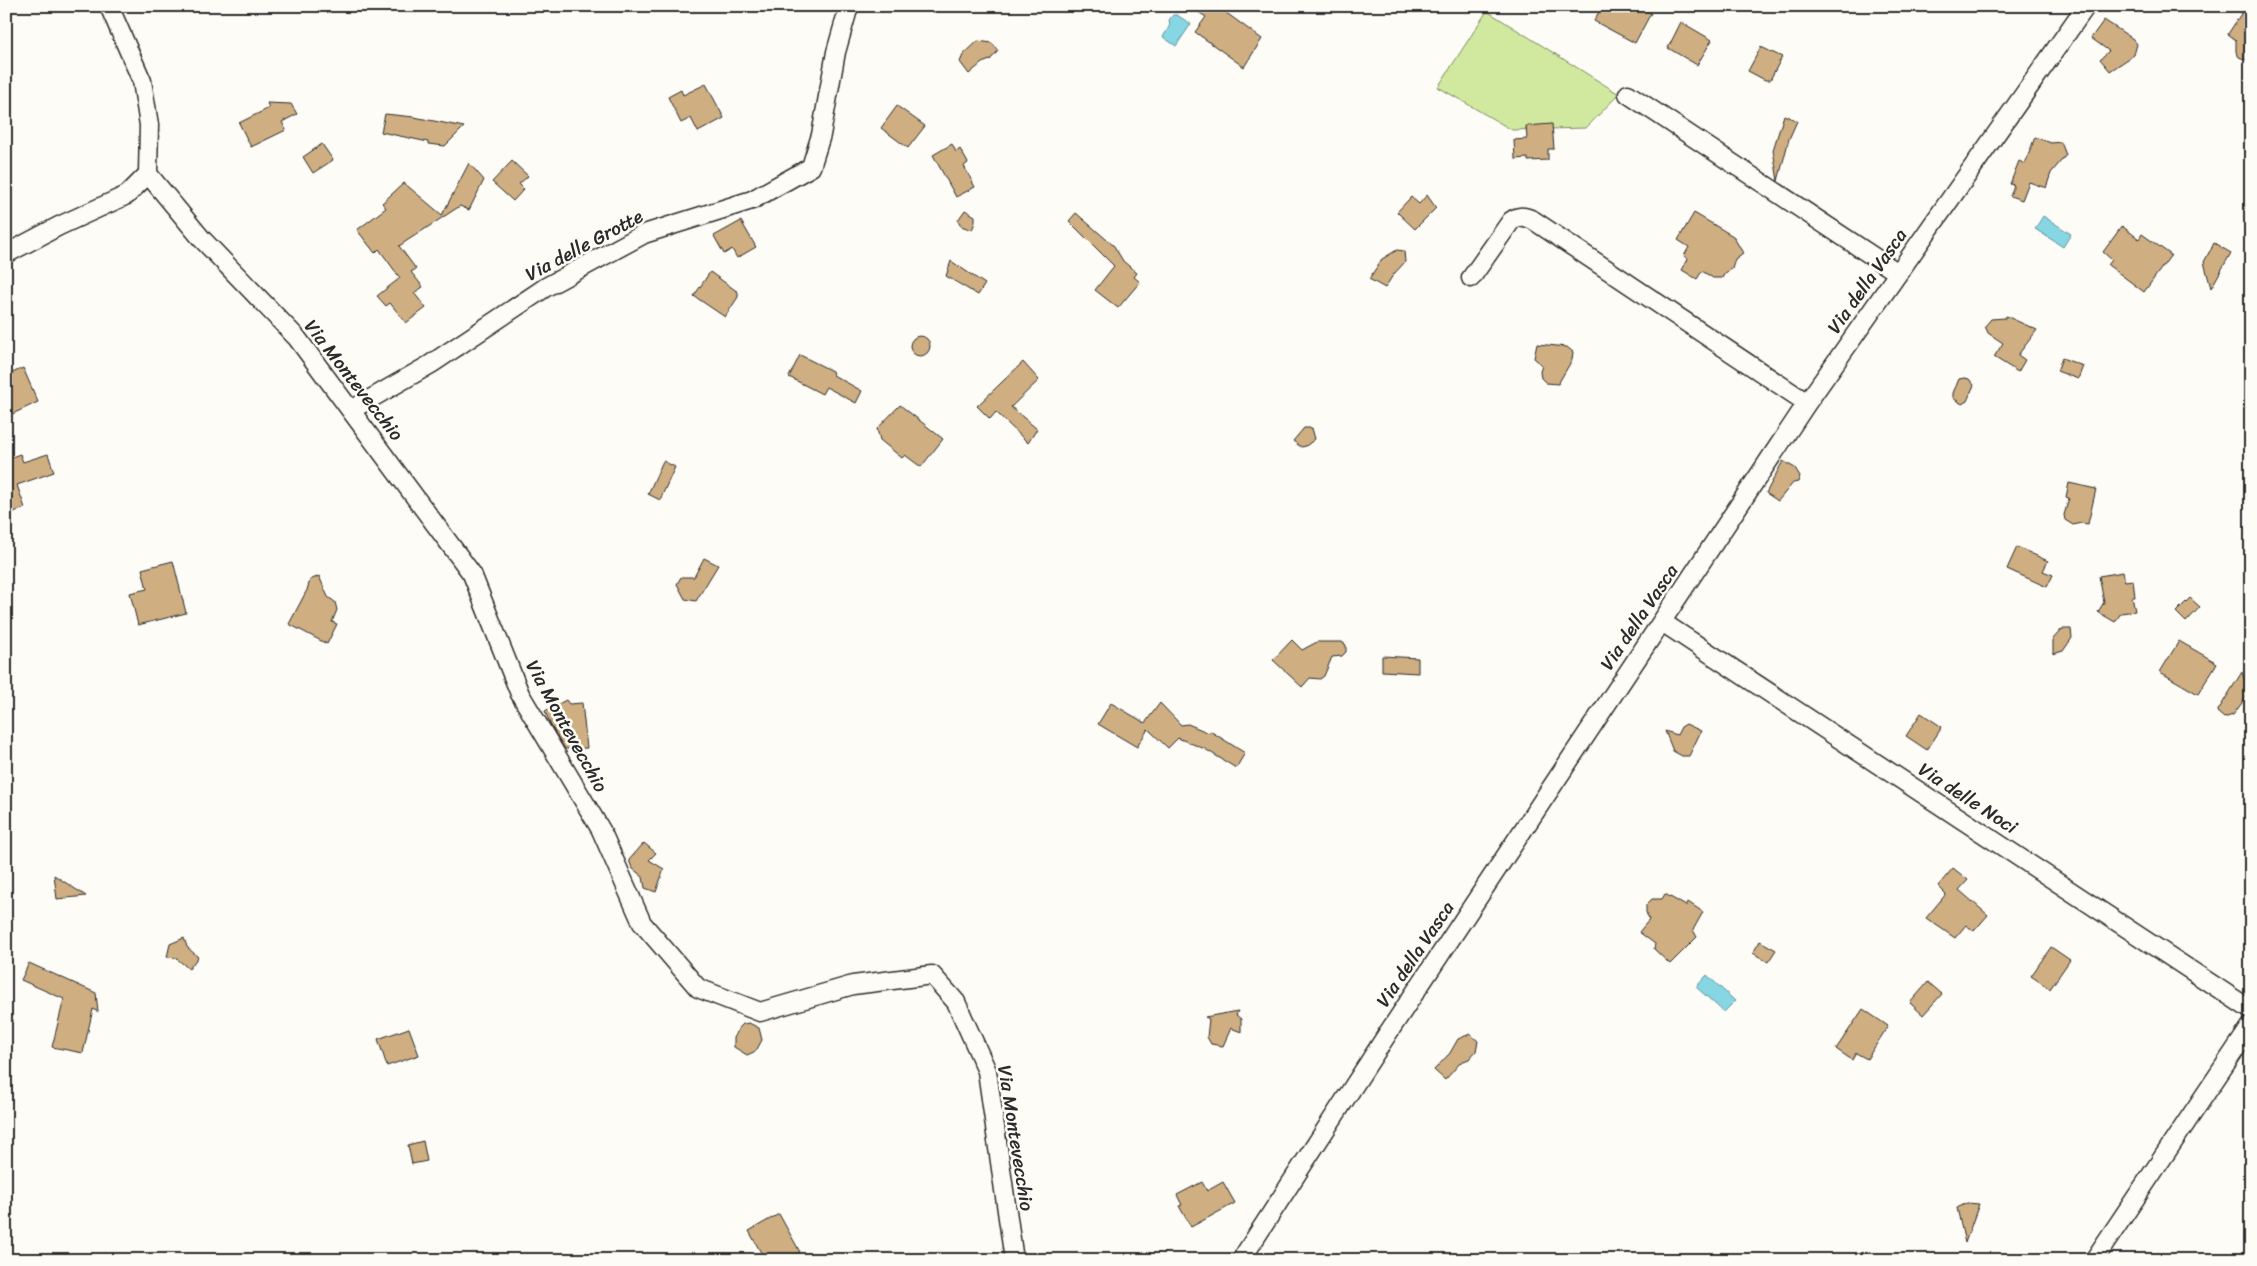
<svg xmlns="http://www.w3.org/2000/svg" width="2257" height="1266" font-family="Sriracha,sans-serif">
  <rect width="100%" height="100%" fill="#fdfcf7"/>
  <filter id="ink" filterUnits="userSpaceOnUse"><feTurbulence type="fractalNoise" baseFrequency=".02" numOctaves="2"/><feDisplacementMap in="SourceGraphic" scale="10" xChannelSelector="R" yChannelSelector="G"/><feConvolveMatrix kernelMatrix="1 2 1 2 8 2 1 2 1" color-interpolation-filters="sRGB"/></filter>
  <g filter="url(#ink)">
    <path fill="#d0e99e" stroke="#7e8a64" d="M 1487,11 L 1619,94 L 1586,128 L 1512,130 L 1438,87 Z"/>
    <path fill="#87d6e4" stroke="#62929a" d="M 1173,15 L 1177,15 L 1191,24 L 1176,46 L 1163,37 L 1170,25 L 1169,20 Z
      M 2043,216 L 2071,234 L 2063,247 L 2035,229 Z
      M 1707,975 L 1735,1001 L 1724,1012 L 1696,987 Z"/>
    <path fill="#cfae82" stroke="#2b2b2b" d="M 1189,6 L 1217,6 L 1262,39 L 1244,67 L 1195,32 L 1206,17 Z
      M 1602,6 L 1640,6 L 1651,13 L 1635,43 L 1594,21 Z
      M 2246,6 L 2251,6 L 2251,52 L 2246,60 L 2239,57 L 2236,52 L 2236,40 L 2228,34 Z
      M 2104,20 L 2133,39 L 2137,44 L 2134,55 L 2110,71 L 2100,59 L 2109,51 L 2091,38 Z
      M 1681,22 L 1712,40 L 1697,65 L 1668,48 Z
      M 978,41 L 992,43 L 998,51 L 990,60 L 982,63 L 969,74 L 960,62 L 963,55 Z
      M 1761,47 L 1782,57 L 1770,80 L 1765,80 L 1748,71 Z
      M 706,84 L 724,118 L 698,132 L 691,118 L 681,123 L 668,97 L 681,90 L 683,95 Z
      M 267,103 L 291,104 L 297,114 L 282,122 L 286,130 L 251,147 L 239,123 L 269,108 Z
      M 897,106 L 925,126 L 908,148 L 881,128 Z
      M 385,114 L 414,117 L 464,127 L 445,146 L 428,144 L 428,142 L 381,132 Z
      M 1784,115 L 1797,121 L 1789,139 L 1778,181 L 1773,150 Z
      M 1552,124 L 1554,149 L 1548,149 L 1548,160 L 1528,161 L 1528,158 L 1515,159 L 1514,140 L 1527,139 L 1526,126 Z
      M 2035,137 L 2051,143 L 2061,142 L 2066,155 L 2051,173 L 2046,188 L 2029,182 L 2022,200 L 2010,196 L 2014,185 L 2010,184 L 2019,161 L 2025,164 Z
      M 322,144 L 333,160 L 313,173 L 303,157 Z
      M 952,144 L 956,152 L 960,149 L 968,163 L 964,166 L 975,187 L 956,197 L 933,155 Z
      M 512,161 L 528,176 L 519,184 L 524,189 L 513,201 L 492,182 Z
      M 469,163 L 484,180 L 469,210 L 460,206 L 399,246 L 416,269 L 411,272 L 423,287 L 414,293 L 426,308 L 406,323 L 390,303 L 386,306 L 377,296 L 400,278 L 379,249 L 375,253 L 357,230 L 386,208 L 382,203 L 404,183 L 442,215 Z
      M 1427,195 L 1436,208 L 1415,229 L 1397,212 L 1411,197 L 1419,204 Z
      M 965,210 L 975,216 L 975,222 L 972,230 L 961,226 L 958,220 Z
      M 1076,213 L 1114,246 L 1123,261 L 1137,273 L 1134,277 L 1140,282 L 1118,308 L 1095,290 L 1114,266 L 1069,221 Z
      M 1694,213 L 1733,236 L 1743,253 L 1735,259 L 1732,269 L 1725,273 L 1722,278 L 1713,278 L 1702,271 L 1697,279 L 1682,270 L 1688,259 L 1684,256 L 1689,247 L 1678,240 Z
      M 741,221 L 756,247 L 737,258 L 732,249 L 724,254 L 714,236 Z
      M 2122,226 L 2139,239 L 2142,234 L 2171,255 L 2144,292 L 2108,265 L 2112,260 L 2103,252 Z
      M 2214,243 L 2231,253 L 2211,288 L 2204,262 Z
      M 1397,250 L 1404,251 L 1405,262 L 1393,275 L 1385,288 L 1369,279 L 1382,259 Z
      M 951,261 L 985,284 L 978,295 L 946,276 Z
      M 710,272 L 738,292 L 738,297 L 725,317 L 694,296 Z
      M 2006,316 L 2037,330 L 2018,355 L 2025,360 L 2018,372 L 1994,357 L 2003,343 L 1988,333 L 1985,326 L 1991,319 L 2005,318 Z
      M910 346a10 10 0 1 1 20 0a10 10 0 1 1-20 0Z
      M 1537,344 L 1567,347 L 1573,352 L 1572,360 L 1558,384 L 1546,383 L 1541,378 L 1540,372 L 1542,365 L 1534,358 Z
      M 800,355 L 832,371 L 833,375 L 862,391 L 856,403 L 826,387 L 822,394 L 789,377 Z
      M 2062,358 L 2083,366 L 2078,379 L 2057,371 Z
      M 1023,362 L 1039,380 L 1011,407 L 1037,429 L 1028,443 L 996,412 L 990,419 L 977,406 Z
      M 23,368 L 38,402 L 6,417 L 6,376 Z
      M 1964,378 L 1969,379 L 1974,385 L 1967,401 L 1962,404 L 1953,398 L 1953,393 L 1959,379 Z
      M 900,405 L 943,439 L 921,467 L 905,455 L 902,458 L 880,440 L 877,429 Z
      M 1304,428 L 1312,428 L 1315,439 L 1306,446 L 1301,447 L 1293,441 Z
      M 20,454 L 23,462 L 48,454 L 54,472 L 17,485 L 25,508 L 11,513 L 6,502 L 6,459 Z
      M 663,461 L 675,467 L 660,500 L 648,494 Z
      M 1783,461 L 1795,468 L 1800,476 L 1798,482 L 1793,483 L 1778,501 L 1766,493 Z
      M 2069,483 L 2096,489 L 2088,524 L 2081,523 L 2073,525 L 2065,520 L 2064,515 L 2069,498 L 2066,497 Z
      M 2017,547 L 2048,561 L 2043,571 L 2053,575 L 2047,587 L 2007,569 Z
      M 704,558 L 718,565 L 696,601 L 685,599 L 677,584 L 681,577 L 694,577 Z
      M 173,561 L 186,613 L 138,625 L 130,593 L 147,589 L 142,569 Z
      M 2123,572 L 2125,581 L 2133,580 L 2135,597 L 2132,597 L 2135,611 L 2121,613 L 2115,622 L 2098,612 L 2104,602 L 2099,576 Z
      M 319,576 L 328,597 L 335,602 L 337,610 L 332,622 L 337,624 L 327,644 L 289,624 L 307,590 L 310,580 Z
      M 2190,598 L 2200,607 L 2186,622 L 2176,612 Z
      M 2062,629 L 2071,629 L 2072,638 L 2063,651 L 2053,654 L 2053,639 Z
      M 1292,640 L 1302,650 L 1317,642 L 1342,642 L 1346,645 L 1346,652 L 1342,656 L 1332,657 L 1324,676 L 1320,679 L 1310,678 L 1302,687 L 1273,660 Z
      M 2179,641 L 2217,663 L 2198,694 L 2160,672 Z
      M 1382,656 L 1418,658 L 1418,673 L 1382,671 Z
      M 2242,672 L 2249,691 L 2247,696 L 2233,715 L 2224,718 L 2217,712 Z
      M 566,700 L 569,704 L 582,703 L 587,748 L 565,749 L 551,726 L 545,711 Z
      M 1111,703 L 1145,723 L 1160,703 L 1181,725 L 1188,724 L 1209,733 L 1210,731 L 1245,753 L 1236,768 L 1205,749 L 1178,738 L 1168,748 L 1148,729 L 1137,747 L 1098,724 Z
      M 1921,713 L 1942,727 L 1927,750 L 1906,736 Z
      M 1686,724 L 1701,731 L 1689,756 L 1682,756 L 1673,751 L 1665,731 L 1677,735 L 1681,727 Z
      M 644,843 L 656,853 L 649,860 L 664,869 L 656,892 L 645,888 L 643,877 L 632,868 L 629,860 Z
      M 1953,868 L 1968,880 L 1959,890 L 1988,915 L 1974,931 L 1966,925 L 1955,938 L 1926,918 L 1946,894 L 1938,886 Z
      M 54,875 L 86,896 L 57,899 Z
      M 1665,894 L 1686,906 L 1688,902 L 1703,912 L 1693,930 L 1697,937 L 1670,964 L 1654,949 L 1655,944 L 1639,932 L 1649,920 L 1646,912 L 1646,905 L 1652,899 L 1662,899 Z
      M 184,938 L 187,947 L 198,957 L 189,969 L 176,958 L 167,957 L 170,944 Z
      M 1760,941 L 1776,950 L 1768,962 L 1753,953 Z
      M 2051,947 L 2070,960 L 2050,989 L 2031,976 Z
      M 29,963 L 96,993 L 98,1012 L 93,1009 L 83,1053 L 52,1047 L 64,999 L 21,980 Z
      M 1928,982 L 1942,994 L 1923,1015 L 1910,1003 Z
      M 1863,1009 L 1888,1026 L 1867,1059 L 1856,1053 L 1852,1060 L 1836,1049 Z
      M 1238,1011 L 1236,1015 L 1241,1019 L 1241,1032 L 1231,1028 L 1223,1046 L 1211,1044 L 1207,1037 L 1209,1019 L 1205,1017 Z
      M 749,1023 L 759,1028 L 762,1040 L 756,1051 L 747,1055 L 734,1047 L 734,1038 L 739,1028 L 743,1024 Z
      M 409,1028 L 419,1055 L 387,1066 L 378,1039 Z
      M 1470,1034 L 1478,1041 L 1476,1051 L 1469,1059 L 1461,1062 L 1445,1080 L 1434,1070 L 1450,1053 L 1458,1039 Z
      M 423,1141 L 427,1161 L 412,1164 L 408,1145 Z
      M 1202,1182 L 1207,1191 L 1223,1182 L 1235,1203 L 1191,1227 L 1179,1206 L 1182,1205 L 1177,1195 Z
      M 1967,1203 L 1979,1204 L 1965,1243 L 1957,1208 Z
      M 779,1214 L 800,1252 L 786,1260 L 765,1260 L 749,1231 Z"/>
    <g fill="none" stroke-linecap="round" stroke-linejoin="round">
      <g stroke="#2b2b2b" stroke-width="21">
        <path id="minor" d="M 109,6 L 142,81 L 149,125 L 148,174 L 201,238 L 297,338 L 472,574 L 520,694 L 601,830 L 642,923 L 698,988 L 760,1012 L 853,985 L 932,975 L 956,1002 L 987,1071 L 1014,1260
          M 1628,94 L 1898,273
          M 6,254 L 59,226 L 127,195 L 148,174
          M 1471,278 L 1511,221 C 1519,215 1524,216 1533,220 L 1807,403
          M 351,410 L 431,364 L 546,287 L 644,234 L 752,200 L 811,167 L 821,135 L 836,52 L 849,6
          M 1662,622 L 2251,1010
          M 1241,1260 L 1390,1030 L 1807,403 L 2086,6
          M 2094,1260 L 2251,1026"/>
      </g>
      <use href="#minor" stroke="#fdfcf7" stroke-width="18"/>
    </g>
  </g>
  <g text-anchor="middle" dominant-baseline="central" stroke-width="5" stroke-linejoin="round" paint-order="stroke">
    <g font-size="19" fill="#2b2b2b" stroke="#fdfcf7">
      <text transform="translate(584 245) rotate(-28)">Via delle Grotte</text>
      <text transform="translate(1867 281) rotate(-55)">Via della Vasca</text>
      <text transform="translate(354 380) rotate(52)">Via Montevecchio</text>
      <text transform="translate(1639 617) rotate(-56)">Via della Vasca</text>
      <text transform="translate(567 726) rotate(61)">Via Montevecchio</text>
      <text transform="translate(1968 798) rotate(33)">Via delle Noci</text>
      <text transform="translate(1415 954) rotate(-56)">Via della Vasca</text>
      <text transform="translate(1016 1138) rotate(81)">Via Montevecchio</text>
    </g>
  </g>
  <rect width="2257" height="1266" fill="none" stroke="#fdfcf7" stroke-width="25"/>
  <rect x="12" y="12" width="2232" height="1241" fill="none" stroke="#2b2b2b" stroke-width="2" filter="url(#ink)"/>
</svg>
